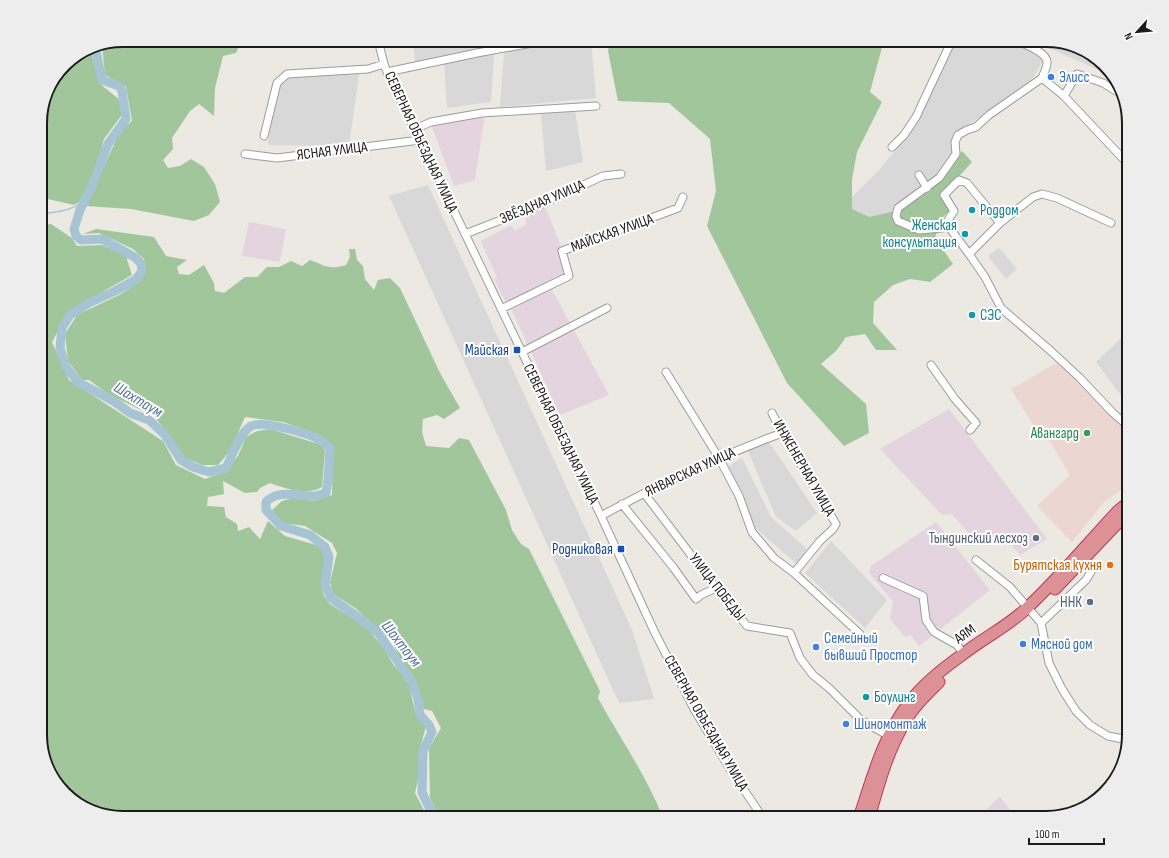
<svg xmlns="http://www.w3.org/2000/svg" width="1169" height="858" font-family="'Sofia Sans Condensed',sans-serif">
  <rect width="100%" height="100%" fill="#ebe9e1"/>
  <path fill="#d9d8d8" d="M 413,40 L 495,40 L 494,47 L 415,62 Z
    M 563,40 L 591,40 L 596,98 L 500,107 L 504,52 Z
    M 957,40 L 1010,40 L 1046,56 L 1031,81 L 957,133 L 958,157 L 869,230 L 847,202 L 880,169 L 913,129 Z
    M 1031,40 L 1046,40 L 1096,57 L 1112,76 Z
    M 494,53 L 491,102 L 447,108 L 444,63 Z
    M 359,74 L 349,146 L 268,145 L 275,78 Z
    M 575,111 L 583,162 L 546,171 L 541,114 Z
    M 428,185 L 632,630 L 654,699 L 619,703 L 389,196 Z
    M 999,248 L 1017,269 L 1006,279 L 988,256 Z
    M 1129,331 L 1129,406 L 1096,362 Z
    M 769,442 L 817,513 L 796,531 L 776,517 L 748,451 Z
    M 742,458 L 771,517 L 807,549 L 797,564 L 754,527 L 729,466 Z
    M 831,541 L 887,600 L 865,628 L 805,573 Z"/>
  <path fill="#ebd6d2" d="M 1060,361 L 1129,429 L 1129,485 L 1105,501 L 1072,542 L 1037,506 L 1070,475 L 1047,436 L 1042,439 L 1011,389 Z"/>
  <path fill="#e4d4df" d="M 485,114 L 475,180 L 454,186 L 431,124 Z
    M 540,207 L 546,209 L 573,276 L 551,288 L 609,395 L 560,415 L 508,302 L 506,303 L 494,279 L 497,278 L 481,241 L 511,225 L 515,231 L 526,225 L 526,214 Z
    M 249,222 L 286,229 L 280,262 L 242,256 Z
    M 949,409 L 1047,539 L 1020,555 L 1008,541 L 971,536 L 952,514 L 942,515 L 880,449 Z
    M 936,522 L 990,590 L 919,646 L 910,635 L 905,637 L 890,619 L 893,601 L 869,573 L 871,566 Z
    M 1000,796 L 1013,815 L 1013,818 L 980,818 L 982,814 Z"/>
  <path fill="#a2c69b" d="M 123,40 L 242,40 L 236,53 L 223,56 L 215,88 L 214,116 L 199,104 L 190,111 L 172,138 L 173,149 L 163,160 L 168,168 L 180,166 L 191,159 L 204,167 L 215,184 L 220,202 L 209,215 L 194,221 L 131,209 L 86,206 L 120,131 L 132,121 L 126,87 L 105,75 L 102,45 L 102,44 Z
    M 610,40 L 884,40 L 870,92 L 882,102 L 857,152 L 852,179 L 852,209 L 869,217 L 900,210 L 942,178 L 962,151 L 972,162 L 942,195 L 950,210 L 941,219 L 935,238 L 953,264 L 930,282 L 910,279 L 893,285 L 874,302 L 873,323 L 897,350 L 876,350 L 865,334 L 846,337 L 837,350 L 821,364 L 866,404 L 869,433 L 844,446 L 787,383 L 707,226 L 716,191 L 710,139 L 669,103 L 618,101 L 608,51 Z
    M 90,47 L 99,83 L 121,101 L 121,116 L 104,139 L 96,169 L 79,202 L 74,205 L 43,198 L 40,198 L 40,118 L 49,87 L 68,61 Z
    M 51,224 L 72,238 L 77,246 L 102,245 L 126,256 L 132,275 L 69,311 L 52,342 L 69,380 L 163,441 L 176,465 L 205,479 L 222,473 L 238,456 L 246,437 L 257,431 L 270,429 L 322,445 L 325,451 L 322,487 C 307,496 286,489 270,483 L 260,488 L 257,492 L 245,493 L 223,481 L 224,494 L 208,497 L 207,506 L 224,507 L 226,517 L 237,524 L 238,531 L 249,527 L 260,539 L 268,521 L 285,536 L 316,545 L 323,550 L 325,559 L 321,586 L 324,596 L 330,604 L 366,627 L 384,648 L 393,664 L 408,681 L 416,715 L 426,726 L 419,753 L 419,775 L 415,793 L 428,818 L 123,818 L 73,801 L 51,776 L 40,740 L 40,225 Z
    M 96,229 L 154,237 L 166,256 L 187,260 L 177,267 L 179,274 L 189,275 L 204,265 L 214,283 L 215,291 L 224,293 L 245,277 L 257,277 L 267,267 L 279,267 L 291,261 L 302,266 L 310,260 C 326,266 329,270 346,265 L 350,257 L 349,249 L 355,249 L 357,260 L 363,266 L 365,279 L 374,290 L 378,280 L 390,278 L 400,288 L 440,373 L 460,408 L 444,419 L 437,415 L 423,419 L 422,432 L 426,446 L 449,448 L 459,438 L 469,440 L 506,510 L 512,530 L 521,544 L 529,549 L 600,691 L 598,698 C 619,737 647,776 663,818 L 439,818 L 430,798 L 429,748 L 441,728 L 432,711 L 424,709 L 418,689 L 399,656 L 391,640 L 355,608 L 333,594 L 330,582 L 337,553 L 332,543 L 305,526 L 282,523 L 272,510 L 282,501 L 293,498 L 313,501 L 332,495 L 333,447 L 318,434 L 283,422 L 245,417 L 230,451 L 218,465 L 202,465 L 185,458 L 172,439 L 154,416 L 108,394 L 89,380 L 82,380 L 68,361 L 65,334 L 77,315 L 119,295 L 139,282 L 146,269 L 144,259 L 133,249 L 99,233 L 83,234 Z"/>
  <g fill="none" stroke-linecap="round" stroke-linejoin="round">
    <path stroke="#a6c4d4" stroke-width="1.5" d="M 40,214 C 57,212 71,211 84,201"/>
    <path stroke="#a6c4d4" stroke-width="9" d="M 95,46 L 102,80 L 119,86 L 122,91 L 126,119 L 108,144 L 92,186 L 80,210 L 74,229 L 76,236 L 81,240 L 102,239 L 136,258 L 142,265 L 141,273 L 135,280 L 113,292 L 89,303 L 70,315 L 62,328 L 60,348 L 66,367 L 78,382 L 115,402 L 130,413 L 149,420 L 165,435 L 181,460 L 193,467 L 209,472 L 226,468 C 232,456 240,432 251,426 C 263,420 312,434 323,442 C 326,443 328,446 330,449 L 328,480 L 326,493 C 322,494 317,496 313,496 C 297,496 278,489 266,502 L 266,510 L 281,526 L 310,535 L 325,547 L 329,557 L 325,585 L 331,598 L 362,620 L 379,634 L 412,682 L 418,699 L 420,715 L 429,725 L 432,732 L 423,751 L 422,792 L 434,818"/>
    <g stroke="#9c9c9c" stroke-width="9">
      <path id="minor" d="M 378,40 L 384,64 L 387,72 L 601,516 L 655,633 L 694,709 L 730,769 L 763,818
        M 1015,40 C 1023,44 1048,52 1047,63 C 1047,67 1044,73 1042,78
        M 387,72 L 477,53 L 549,40
        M 1042,78 L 1064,96 L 1129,165
        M 1064,96 L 1077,74 L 1103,83 L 1116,91 L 1121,90
        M 415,129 L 431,122 L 482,113 L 596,106
        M 264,136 L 277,83 L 287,74 L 368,69 L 384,64
        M 892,147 L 904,135 L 916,117 L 952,40
        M 245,154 L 277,158 L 420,140
        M 1124,159 L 1129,148
        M 919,175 L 927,188
        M 946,223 L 942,228 L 919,230 L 898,221 L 896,216 L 898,208 L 939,178 L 956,154 L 955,142 L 958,135 L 967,130 L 976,127 L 989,115 L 1042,78
        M 1111,223 L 1057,198 L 1042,194 L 1033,197 L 1000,223 L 969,254 L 985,277 L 1001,308 L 1052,352 L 1080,378 L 1112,412 L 1129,427
        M 465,234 L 542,204 L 603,176 L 621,174
        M 969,254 L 946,223 L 954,211 L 944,195 L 959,180 L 967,183 L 1000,223
        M 501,309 L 569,276 L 562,251 L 678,208 L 683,197
        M 522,352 L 607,308
        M 931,365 L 955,399 L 976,423 L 970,430
        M 666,372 L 719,458 L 739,496 L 752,532 L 774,558 L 794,573 L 860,634
        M 772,413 L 782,433 L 836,524 L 833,529 L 820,541 L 794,573
        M 644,493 L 716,588 L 747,626 L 790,633 L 800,658 L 813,675 L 829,688 L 861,720 L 889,736
        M 622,504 L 673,567 L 696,599 L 701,595 L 716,588
        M 601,516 C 659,484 720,456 782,433
        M 976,560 L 1010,587 L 1041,623 L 1049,663 L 1062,689 L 1076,711 L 1090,725 L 1108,736 L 1123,739 L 1129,736
        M 883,578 L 923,596 L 926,620 L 934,632 L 957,645 L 963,653
        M 1041,623 L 1086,580 L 1092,570 L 1085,558"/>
    </g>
    <g stroke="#c03756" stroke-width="13">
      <path id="highway" d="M 1055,589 L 1129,511
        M 859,818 C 872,779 883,737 908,704 C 923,684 942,669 962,655 C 983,638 1009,626 1028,607 C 1060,577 1088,543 1118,511 L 1129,502
        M 869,818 C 879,783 888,748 908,717 C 916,704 928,693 939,682"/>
    </g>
    <use href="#minor" stroke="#fff" stroke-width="7"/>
    <use href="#highway" stroke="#db9196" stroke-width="11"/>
  </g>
  <g fill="#3f7fe0" stroke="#fff" stroke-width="1.5">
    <circle cx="1051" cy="77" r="4"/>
    <circle cx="1023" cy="644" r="4"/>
    <circle cx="816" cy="647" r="4"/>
    <circle cx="846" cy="724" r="4"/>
  </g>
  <g fill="#0f9aa8" stroke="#fff" stroke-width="1.5">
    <circle cx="972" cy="210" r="4"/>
    <circle cx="965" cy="234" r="4"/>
    <circle cx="972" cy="315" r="4"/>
    <circle cx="866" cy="697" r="4"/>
  </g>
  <g fill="#1a4fb4" stroke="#fff" stroke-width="1.5">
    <rect x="513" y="346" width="8" height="8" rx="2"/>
    <rect x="617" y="545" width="8" height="8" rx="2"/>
  </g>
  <circle fill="#2e9e5b" stroke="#fff" stroke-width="1.5" cx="1087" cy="433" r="4"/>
  <g fill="#5c6f8a" stroke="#fff" stroke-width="1.5">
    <circle cx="1036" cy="538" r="4"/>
    <circle cx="1090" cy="602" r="4"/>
  </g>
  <circle fill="#e8710a" stroke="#fff" stroke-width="1.5" cx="1110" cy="565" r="4"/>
  <g text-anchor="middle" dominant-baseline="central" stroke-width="4" stroke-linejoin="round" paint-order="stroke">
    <g font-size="15" fill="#366cbe" stroke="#fff" text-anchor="start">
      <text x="1059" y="77">Элисс</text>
      <text x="824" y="638">Семейный<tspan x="824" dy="17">бывший Простор</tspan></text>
      <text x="1031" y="644">Мясной дом</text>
      <text x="854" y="724">Шиномонтаж</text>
    </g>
    <g font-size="15" fill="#1b1b1b" stroke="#fff">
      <text transform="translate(421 142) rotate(65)">СЕВЕРНАЯ ОБЪЕЗДНАЯ УЛИЦА</text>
      <text transform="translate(332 151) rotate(-7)">ЯСНАЯ УЛИЦА</text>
      <text transform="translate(542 202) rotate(-23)">ЗВЁЗДНАЯ УЛИЦА</text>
      <text transform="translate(612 233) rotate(-20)">МАЙСКАЯ УЛИЦА</text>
      <text transform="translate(561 434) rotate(64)">СЕВЕРНАЯ ОБЪЕЗДНАЯ УЛИЦА</text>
      <text transform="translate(804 468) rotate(60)">ИНЖЕНЕРНАЯ УЛИЦА</text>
      <text transform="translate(690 472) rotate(-25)">ЯНВАРСКАЯ УЛИЦА</text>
      <text transform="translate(717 587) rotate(52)">УЛИЦА ПОБЕДЫ</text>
      <text transform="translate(965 634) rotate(-35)">АЯМ</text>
      <text transform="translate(706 723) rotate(60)">СЕВЕРНАЯ ОБЪЕЗДНАЯ УЛИЦА</text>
    </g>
    <g font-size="15" fill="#0d838f" stroke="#fff" text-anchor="start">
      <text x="980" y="210">Роддом</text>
      <text x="957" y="225" text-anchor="end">Женская<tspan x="957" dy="17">консультация</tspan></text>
      <text x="980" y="315">СЭС</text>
      <text x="874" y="697">Боулинг</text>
    </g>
    <g font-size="15" fill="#164399" stroke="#fff" text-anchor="end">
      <text x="509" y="350">Майская</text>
      <text x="613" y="549">Родниковая</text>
    </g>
    <g font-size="15" fill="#27864d" stroke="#fff" text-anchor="end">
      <text x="1079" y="433">Авангард</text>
    </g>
    <g font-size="15" fill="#4e5e75" stroke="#fff" text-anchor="end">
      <text x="1028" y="538">Тындинский лесхоз</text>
      <text x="1082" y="602">ННК</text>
    </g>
    <g font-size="15" fill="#c56008" stroke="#fff" text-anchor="end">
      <text x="1102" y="565">Бурятская кухня</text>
    </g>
    <g font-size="16" font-style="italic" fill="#53709e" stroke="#fff">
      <text transform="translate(138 400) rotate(31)">Шахтаум</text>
      <text transform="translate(401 644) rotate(52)">Шахтаум</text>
    </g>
  </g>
  <path d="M0 0H1169V858H0ZM123 47H1046A76 76 0 0 1 1122 123V735A76 76 0 0 1 1046 811H123A76 76 0 0 1 47 735V123A76 76 0 0 1 123 47Z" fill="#ededed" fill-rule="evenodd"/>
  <path fill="none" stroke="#1b1b1b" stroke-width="2" d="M123 47H1046A76 76 0 0 1 1122 123V735A76 76 0 0 1 1046 811H123A76 76 0 0 1 47 735V123A76 76 0 0 1 123 47Z"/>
  <g transform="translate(1137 32) rotate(243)" stroke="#ffffff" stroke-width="3" paint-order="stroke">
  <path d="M0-3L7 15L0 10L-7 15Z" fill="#1b1b1b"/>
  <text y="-6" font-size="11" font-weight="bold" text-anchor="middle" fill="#1b1b1b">N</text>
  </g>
  <path d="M1029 838v6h75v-6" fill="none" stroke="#1b1b1b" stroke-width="2"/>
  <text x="1035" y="838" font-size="12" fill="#1b1b1b" stroke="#ffffff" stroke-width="3" paint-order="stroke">100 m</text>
</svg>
